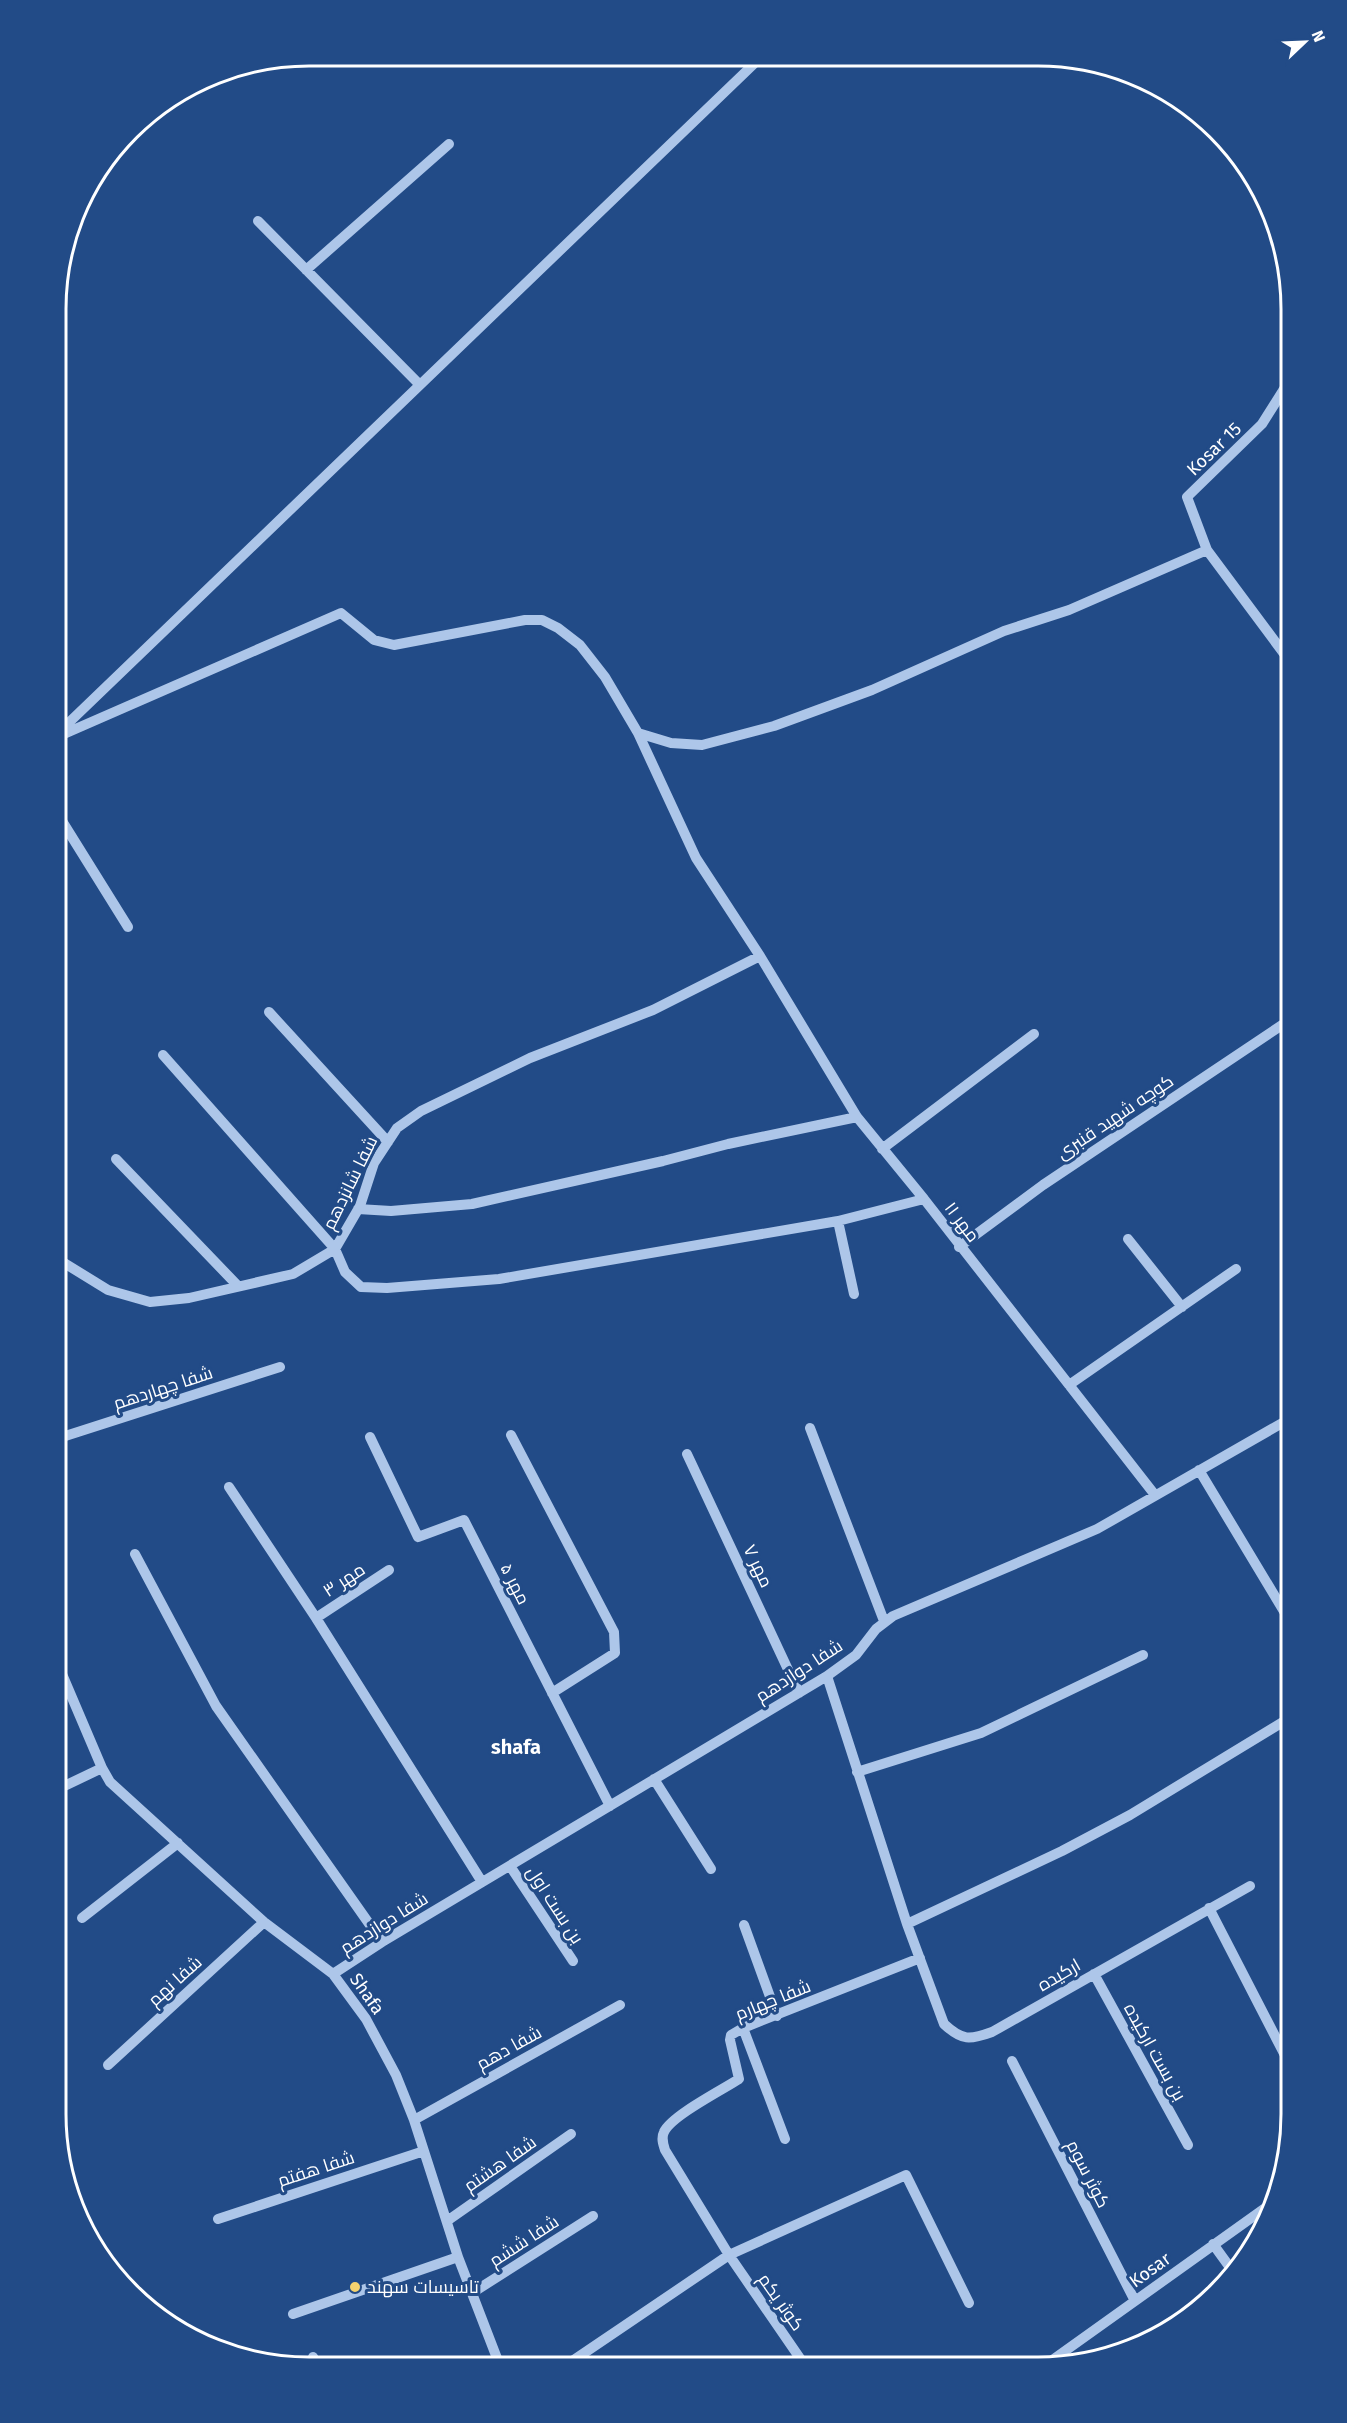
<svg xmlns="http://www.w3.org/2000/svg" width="1347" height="2423" font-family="'Fira Sans',Cairo,sans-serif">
  <rect width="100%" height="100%" fill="#224b87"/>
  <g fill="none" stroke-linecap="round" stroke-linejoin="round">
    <path stroke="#adc6e9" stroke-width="10" d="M 258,221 L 420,385
      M 306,270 L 449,144
      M 1291,663 L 1207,550 L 1187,497 L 1262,424 L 1291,378
      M 638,733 L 671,743 L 702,745 L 774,726 L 872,690 L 1004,631 L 1069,610 L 1207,550
      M 57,734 L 760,58
      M 57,737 L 341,613 L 374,640 L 394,645 L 525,620 L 542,620 L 558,628 L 580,645 L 605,677 L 638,733 L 696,858 L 760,956 L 857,1117 L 924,1199 L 1155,1495
      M 57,813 L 128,927
      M 269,1012 L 388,1142
      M 163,1055 L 335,1249 L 345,1272 L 361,1287 L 387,1288 L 499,1279 L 838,1221 L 924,1199
      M 882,1149 L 1034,1034
      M 116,1159 L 238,1286
      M 358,1209 L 391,1211 L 472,1204 L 663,1161 L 728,1144 L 857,1117
      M 838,1221 L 854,1294
      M 1128,1239 L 1182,1307
      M 959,1247 L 1043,1185 L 1291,1019
      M 56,1258 L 108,1290 L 150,1302 L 189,1298 L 293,1274 L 335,1249 L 360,1206 L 374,1163 L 397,1128 L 421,1111 L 530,1058 L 653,1010 L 760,956
      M 1069,1385 L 1236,1269
      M 810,1428 L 884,1621
      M 511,1435 L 614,1632 L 615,1653 L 552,1693
      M 370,1437 L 418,1537 L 464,1520 L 610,1806
      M 56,1439 L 280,1367
      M 687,1454 L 799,1693
      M 1199,1470 L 1291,1623
      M 229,1487 L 316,1618 L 482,1882
      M 135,1554 L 216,1706 L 382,1942
      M 316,1618 L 389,1570
      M 56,1660 L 102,1768 L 110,1782 L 264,1922 L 333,1974 L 366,2019 L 396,2075 L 414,2120 L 458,2257 L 500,2366
      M 827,1676 L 907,1924 L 944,2024 C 962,2041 970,2040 992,2032 L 1250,1886
      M 857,1772 L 981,1733 L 1143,1655
      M 654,1779 L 711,1869
      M 56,1790 L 102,1768
      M 510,1866 L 573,1961
      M 1209,1908 L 1291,2067
      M 82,1918 L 178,1843
      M 907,1924 L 1062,1851 L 1130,1815 L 1291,1717
      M 744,1925 L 777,2016
      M 333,1974 L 382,1942 L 827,1676 L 856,1655 L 876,1629 L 893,1616 L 1097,1529 L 1291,1418
      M 1094,1974 L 1188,2145
      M 743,2028 L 785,2139
      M 1012,2061 L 1135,2301
      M 108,2065 L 264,1922
      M 414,2120 L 620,2005
      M 218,2219 L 424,2151
      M 447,2221 L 571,2134
      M 94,2235 L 100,2257
      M 1213,2244 L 1234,2273
      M 472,2293 L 593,2216
      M 293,2314 L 458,2257
      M 313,2357 L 317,2365
      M 565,2366 L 729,2255 L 906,2175 L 969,2303
      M 1044,2366 L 1275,2201
      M 806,2367 L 729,2255 L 665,2150 C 663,2144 661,2138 664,2132 C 671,2116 722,2090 739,2079 L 730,2040 L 731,2035 L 743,2028 L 920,1958"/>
  </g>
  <circle fill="#f5d36f" stroke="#224b87" stroke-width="2" cx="355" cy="2287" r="6"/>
  <g text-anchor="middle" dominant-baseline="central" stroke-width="6" stroke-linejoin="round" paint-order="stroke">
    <g font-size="18" fill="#fff" stroke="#224b87">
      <text transform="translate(1214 449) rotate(-44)">Kosar 15</text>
      <text transform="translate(1115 1117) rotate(-34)">کوچه شهید قنبری</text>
      <text transform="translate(350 1183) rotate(-64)">شفا شانزدهم</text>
      <text transform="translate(962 1222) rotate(53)">مهر ۱۱</text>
      <text transform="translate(163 1388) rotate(-18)">شفا چهاردهم</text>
      <text transform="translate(758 1566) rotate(65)">مهر ۷</text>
      <text transform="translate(344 1580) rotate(-33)">مهر ۳</text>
      <text transform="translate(515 1584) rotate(63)">مهر ۵</text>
      <text transform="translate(799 1671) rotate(-33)">شفا دوازدهم</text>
      <text transform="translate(555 1905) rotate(57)">بن بست اول</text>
      <text transform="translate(384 1923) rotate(-32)">شفا دوازدهم</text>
      <text transform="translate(1059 1975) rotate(-30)">ارکیده</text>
      <text transform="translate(175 1981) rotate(-42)">شفا نهم</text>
      <text transform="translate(367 1994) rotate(55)">Shafa</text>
      <text transform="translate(773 2000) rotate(-22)">شفا چهارم</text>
      <text transform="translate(509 2048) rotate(-29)">شفا دهم</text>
      <text transform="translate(1155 2052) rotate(61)">بن بست ارکیده</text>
      <text transform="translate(500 2164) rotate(-35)">شفا هشتم</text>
      <text transform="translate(316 2169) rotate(-18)">شفا هفتم</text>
      <text transform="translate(1088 2174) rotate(63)">کوثر سوم</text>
      <text transform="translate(524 2241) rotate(-33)">شفا ششم</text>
      <text transform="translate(1150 2270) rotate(-36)">Kosar</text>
      <text transform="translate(781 2302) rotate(55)">کوثر یکم</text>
    </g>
    <g font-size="18" fill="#fff" stroke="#224b87" text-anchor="start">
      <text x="367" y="2287">تاسیسات سهند</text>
    </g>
    <g font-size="20" font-weight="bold" fill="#fff" stroke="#224b87">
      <text x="516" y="1747">shafa</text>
    </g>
  </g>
  <path d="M0 0H1347V2423H0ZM309 66H1038A243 243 0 0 1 1281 309V2114A243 243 0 0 1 1038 2357H309A243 243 0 0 1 66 2114V309A243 243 0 0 1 309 66Z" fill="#224b87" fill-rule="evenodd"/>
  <path fill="none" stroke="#fff" stroke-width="3" d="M309 66H1038A243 243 0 0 1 1281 309V2114A243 243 0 0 1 1038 2357H309A243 243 0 0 1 66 2114V309A243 243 0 0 1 309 66Z"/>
  <g transform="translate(1305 42) rotate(67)" stroke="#224b87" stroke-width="4.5" paint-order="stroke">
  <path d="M0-4.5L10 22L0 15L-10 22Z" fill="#ffffff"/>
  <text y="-9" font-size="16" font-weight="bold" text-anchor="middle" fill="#ffffff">N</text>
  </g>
</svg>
